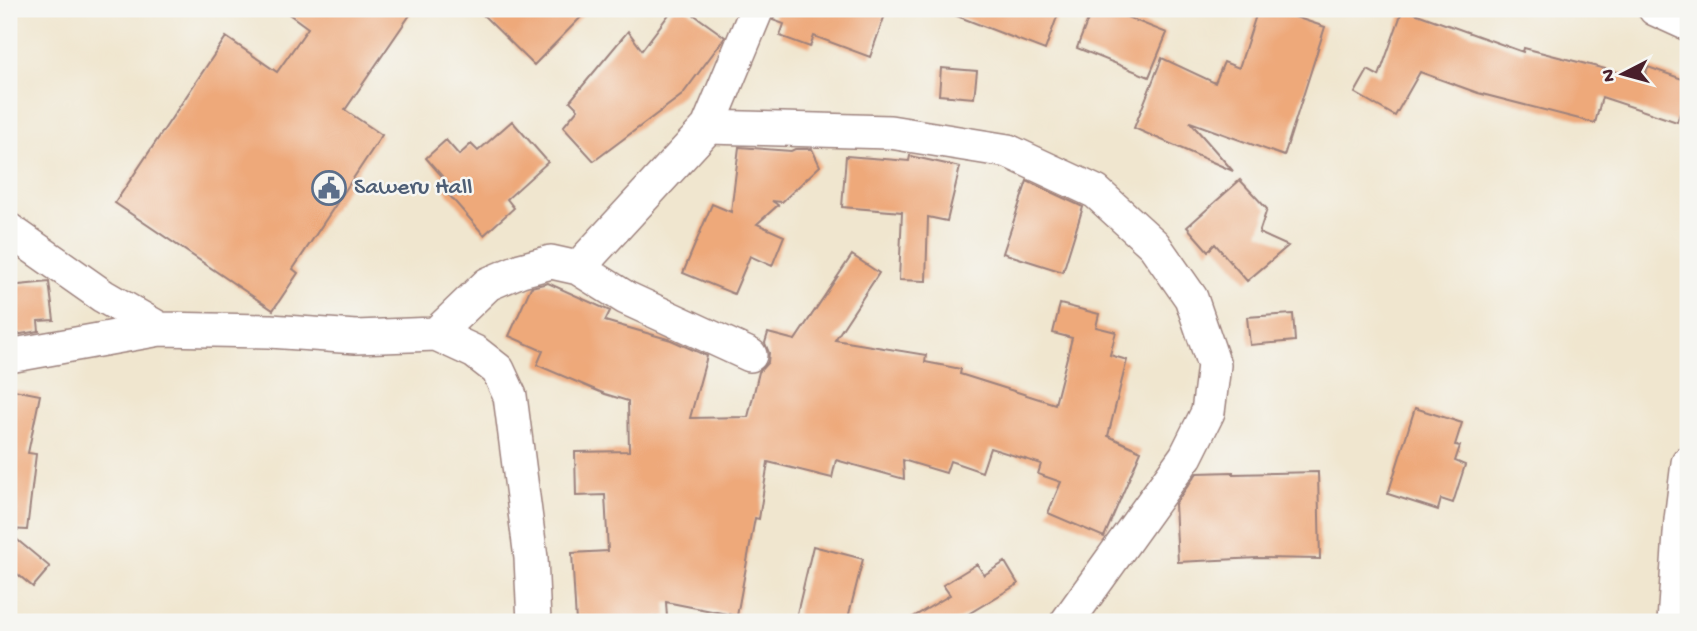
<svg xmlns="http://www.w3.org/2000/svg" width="1697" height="631" font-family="'Gochi Hand',sans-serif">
  <rect width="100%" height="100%" fill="#f6f6f2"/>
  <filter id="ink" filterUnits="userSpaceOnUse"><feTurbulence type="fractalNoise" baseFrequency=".0143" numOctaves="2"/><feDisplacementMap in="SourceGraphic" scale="14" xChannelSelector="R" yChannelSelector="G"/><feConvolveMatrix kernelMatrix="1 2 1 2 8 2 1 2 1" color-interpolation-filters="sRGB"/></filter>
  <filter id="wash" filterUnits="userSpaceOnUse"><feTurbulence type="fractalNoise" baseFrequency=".00686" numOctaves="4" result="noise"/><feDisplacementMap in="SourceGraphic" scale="28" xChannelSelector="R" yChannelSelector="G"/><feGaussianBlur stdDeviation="1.57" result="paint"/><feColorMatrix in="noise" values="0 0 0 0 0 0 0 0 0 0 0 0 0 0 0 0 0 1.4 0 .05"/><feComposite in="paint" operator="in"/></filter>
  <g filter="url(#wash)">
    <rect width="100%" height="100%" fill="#f0e6cf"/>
    <g id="blocks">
      <path fill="#eea97a" d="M 282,9 L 414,9 L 345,110 L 382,135 L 293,269 L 298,273 L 273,310 L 115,203 L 226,37 L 277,72 L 308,28 Z
        M 477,9 L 589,9 L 534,65 Z
        M 673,9 L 686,9 L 725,37 L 723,40 L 682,95 L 594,161 L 563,127 L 578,109 L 570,101 L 628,31 L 642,50 Z
        M 776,9 L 887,9 L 870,57 L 814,36 L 810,47 L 780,36 L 784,24 L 773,20 Z
        M 944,9 L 1043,9 L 1058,14 L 1045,50 L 944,11 Z
        M 1092,9 L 1107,9 L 1167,33 L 1149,77 L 1077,48 Z
        M 1258,9 L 1271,9 L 1325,27 L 1284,156 L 1190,122 L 1233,171 L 1134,128 L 1162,58 L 1215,83 L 1224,62 L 1239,68 Z
        M 1403,9 L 1523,52 L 1524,48 L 1644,79 L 1648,67 L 1688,81 L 1688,90 L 1677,122 L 1602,97 L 1595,123 L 1478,93 L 1420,72 L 1395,116 L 1355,93 L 1368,70 L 1379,76 Z
        M 941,68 L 977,71 L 974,98 L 939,95 Z
        M 512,121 L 548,162 L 507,199 L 514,208 L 484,235 L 443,188 L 448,183 L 426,158 L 446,140 L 459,155 L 471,144 L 478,151 Z
        M 739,147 L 791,151 L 795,149 L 812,149 L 820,166 L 782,202 L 772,201 L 778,205 L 757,224 L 784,236 L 772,266 L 750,256 L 734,294 L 683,273 L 712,204 L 731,212 Z
        M 846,156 L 909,161 L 910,156 L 960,167 L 947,221 L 928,217 L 926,281 L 899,280 L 902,212 L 842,207 Z
        M 1240,180 L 1267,209 L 1259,233 L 1288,246 L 1247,281 L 1215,244 L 1208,251 L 1187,227 Z
        M 1027,181 L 1083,207 L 1063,272 L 1003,253 Z
        M 852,255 L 879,273 L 835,340 L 926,355 L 925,362 L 961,369 L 960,374 L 1055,404 L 1072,338 L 1053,333 L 1060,304 L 1099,314 L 1096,327 L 1116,332 L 1110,355 L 1127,360 L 1108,436 L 1141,451 L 1104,537 L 1048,513 L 1061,482 L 1038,474 L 1041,464 L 990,448 L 982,472 L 950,461 L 946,473 L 903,460 L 904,479 L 836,460 L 832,478 L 768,462 L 759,519 L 755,518 L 737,616 L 666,602 L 667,617 L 652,618 L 653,622 L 576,622 L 572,553 L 608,551 L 605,495 L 576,496 L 575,452 L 629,451 L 628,401 L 605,394 L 537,365 L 543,351 L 509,336 L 531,287 L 548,283 L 610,311 L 605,321 L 671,340 L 707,356 L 690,418 L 748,417 L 759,372 L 768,362 L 769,353 L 765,343 L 768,333 L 795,340 Z
        M 49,282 L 54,320 L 38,321 L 39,331 L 9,336 L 9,286 Z
        M 1293,314 L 1295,341 L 1250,345 L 1247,317 Z
        M 9,389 L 40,395 L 28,453 L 36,454 L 27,530 L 9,529 Z
        M 1415,408 L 1462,423 L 1455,445 L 1460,446 L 1455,461 L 1465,465 L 1453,503 L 1441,499 L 1438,510 L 1388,494 Z
        M 1233,472 L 1233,474 L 1318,472 L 1320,559 L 1258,558 L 1178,562 L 1175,504 L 1197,473 Z
        M 9,533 L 50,567 L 33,587 L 9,567 Z
        M 813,546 L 863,559 L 847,622 L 795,622 Z
        M 1005,562 L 1018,584 L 955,622 L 905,622 L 950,595 L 943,585 L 977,564 L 984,575 Z"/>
    </g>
  </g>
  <g filter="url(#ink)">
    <use href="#blocks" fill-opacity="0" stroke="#9d827d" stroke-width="2"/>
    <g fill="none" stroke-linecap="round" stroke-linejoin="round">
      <g stroke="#9d827d" stroke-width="36">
        <path id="minor" d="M 1655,9 L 1688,24
          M 708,127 L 757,9
          M 9,230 L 103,296 L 160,329
          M 578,268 L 708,127 L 890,132 L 1008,151 L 1096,192 L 1154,245 L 1191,298 L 1214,365 L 1208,412 L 1186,456 L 1067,622
          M 436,334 L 488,284 L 521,270 L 551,262 L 578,268 L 626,298 L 750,355
          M 9,356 L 160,329 L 270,331 L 356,337 L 436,334 L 475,352 L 498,370 L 510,396 L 531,558 L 534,622
          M 1674,622 L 1681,520 L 1688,463"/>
      </g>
      <use href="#minor" stroke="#fff" stroke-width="33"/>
    </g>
  </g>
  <defs>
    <g id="civic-ring" transform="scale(1.75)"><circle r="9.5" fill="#f6f6f2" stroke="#5c6f8a" stroke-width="1.5"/><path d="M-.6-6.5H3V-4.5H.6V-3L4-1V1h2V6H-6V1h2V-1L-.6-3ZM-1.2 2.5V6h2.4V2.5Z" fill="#5c6f8a"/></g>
  </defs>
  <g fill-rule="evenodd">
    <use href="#civic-ring" x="329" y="188"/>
  </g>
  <g text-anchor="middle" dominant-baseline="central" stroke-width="5" stroke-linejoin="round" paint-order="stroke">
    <g font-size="24" fill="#4e5e75" stroke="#f6f6f2" text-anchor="start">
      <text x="354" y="188">Saweru Hall</text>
    </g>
  </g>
  <rect width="1697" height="631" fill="none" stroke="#f6f6f2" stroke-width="35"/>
  <g transform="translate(1623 74) rotate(264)" stroke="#f6f6f2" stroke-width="5" paint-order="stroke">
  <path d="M0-5L12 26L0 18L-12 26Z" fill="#4a1f2b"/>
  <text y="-10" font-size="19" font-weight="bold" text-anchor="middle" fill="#4a1f2b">N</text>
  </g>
</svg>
